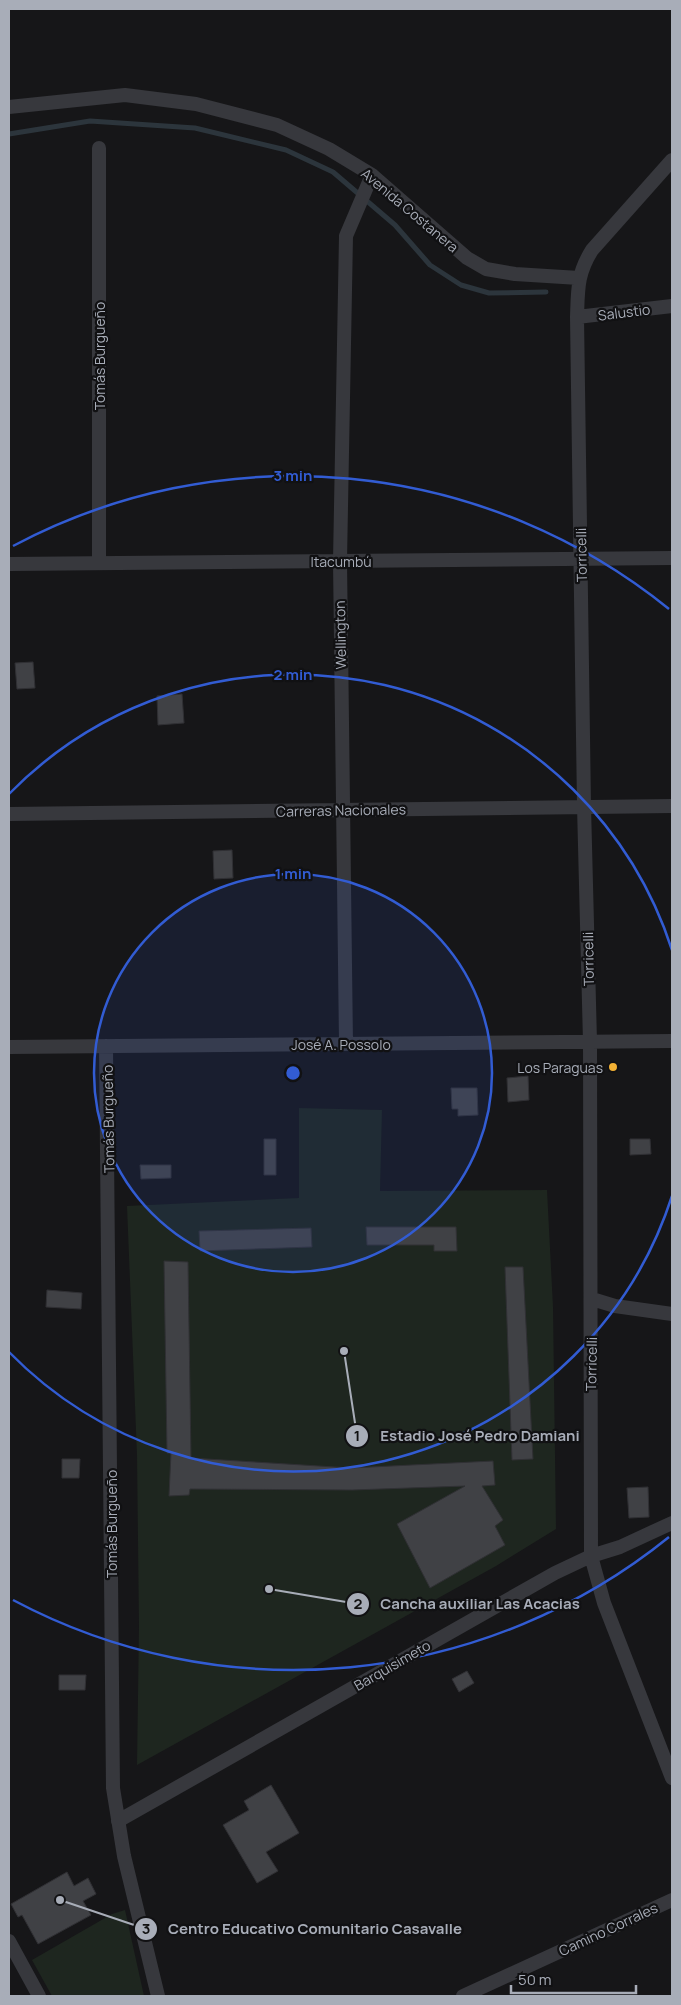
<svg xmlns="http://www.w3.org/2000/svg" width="681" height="2005" font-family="Manrope,sans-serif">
  <rect width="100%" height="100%" fill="#161618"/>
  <path fill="#1e261f" d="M 299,1108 L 382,1110 L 380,1191 L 547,1190 L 553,1307 L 556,1529 L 496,1566 L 137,1765 L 139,1626 L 137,1455 L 127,1206 L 299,1198 Z
    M 125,1910 L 144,1996 L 52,1996 L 32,1960 L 112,1914 Z"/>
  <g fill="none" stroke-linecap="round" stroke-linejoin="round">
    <path stroke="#2c353c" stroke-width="5" d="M 9,134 L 90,121 L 195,128 L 286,150 L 333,172 L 395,225 L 430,265 L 461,285 L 489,293 L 546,292"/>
  </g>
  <path fill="#404145" stroke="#303034" d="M 33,662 L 35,688 L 17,689 L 15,663 Z
    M 182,694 L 184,723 L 158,725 L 157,696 Z
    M 232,850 L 233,878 L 214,879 L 213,851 Z
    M 528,1076 L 529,1100 L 508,1102 L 507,1078 Z
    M 451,1088 L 477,1088 L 478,1115 L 458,1116 L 458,1109 L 452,1109 Z
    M 264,1139 L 276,1139 L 276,1175 L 264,1175 Z
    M 630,1139 L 650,1139 L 651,1154 L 630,1155 Z
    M 140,1165 L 171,1165 L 171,1178 L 141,1179 Z
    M 366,1227 L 456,1227 L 457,1251 L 434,1251 L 434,1245 L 367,1245 Z
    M 311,1228 L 312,1247 L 200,1251 L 199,1231 Z
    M 164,1261 L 188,1262 L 191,1458 L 351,1468 L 493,1461 L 495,1485 L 482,1486 L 503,1520 L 495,1526 L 505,1545 L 430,1588 L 397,1524 L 465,1486 L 352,1490 L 190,1489 L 189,1495 L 169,1496 L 171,1453 L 167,1453 Z
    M 505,1267 L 523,1267 L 533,1459 L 512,1460 Z
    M 47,1290 L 82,1293 L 81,1309 L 46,1307 Z
    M 62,1459 L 80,1459 L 79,1478 L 62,1478 Z
    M 648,1487 L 649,1517 L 629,1518 L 627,1488 Z
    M 467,1671 L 474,1683 L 459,1692 L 452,1679 Z
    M 59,1675 L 86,1675 L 85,1690 L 59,1690 Z
    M 271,1785 L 299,1833 L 266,1852 L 278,1871 L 257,1883 L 223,1825 L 249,1810 L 244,1801 Z
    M 67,1872 L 74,1886 L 88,1878 L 96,1894 L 83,1901 L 91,1915 L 38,1944 L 22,1915 L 18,1917 L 11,1904 Z"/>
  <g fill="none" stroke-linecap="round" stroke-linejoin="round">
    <path stroke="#37383d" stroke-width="14" d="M 9,107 L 125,95 L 196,104 L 277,125 L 329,149 L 372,175 L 467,258 L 486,269 L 515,274 L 579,278
      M 99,148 L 99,563
      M 672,160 L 592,250 C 577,274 578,289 577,317 L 584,806 L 590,1042 L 591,1556 L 604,1603 L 672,1778
      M 577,317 L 672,306
      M 9,564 L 672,558
      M 9,814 L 672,806
      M 346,1044 L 340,561 L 346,236 L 372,175
      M 106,1046 L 113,1788 L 124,1856 L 158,1996
      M 9,1047 L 672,1041
      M 592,1299 L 615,1306 L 672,1314
      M 118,1821 L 555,1573 L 591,1556 L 620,1547 L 672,1523
      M 9,1941 L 39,1996
      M 463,1996 L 672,1900"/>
  </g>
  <circle cx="293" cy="1073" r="199" fill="#325cd3" fill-opacity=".12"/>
  <g fill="none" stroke="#325cd3" stroke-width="2.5">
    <circle cx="293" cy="1073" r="199"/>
    <path d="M672 1196A398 398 0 0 1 9 1352M9 794A398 398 0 0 1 672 950"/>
    <path d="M669 1537A597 597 0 0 1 13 1600M13 546A597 597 0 0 1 669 609"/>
  </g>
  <circle fill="#f2b134" stroke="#111113" stroke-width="2" cx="613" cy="1067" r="5"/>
  <g text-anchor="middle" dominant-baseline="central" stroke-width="4.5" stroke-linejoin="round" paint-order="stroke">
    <g font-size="14" fill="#a8adb8" stroke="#111113">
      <text transform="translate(410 210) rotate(40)">Avenida Costanera</text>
      <text transform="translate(624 312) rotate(-7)">Salustio</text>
      <text transform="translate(99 356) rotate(-90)">Tomás Burgueño</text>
      <text transform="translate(581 555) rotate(-91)">Torricelli</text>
      <text x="341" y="561">Itacumbú</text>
      <text transform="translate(340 635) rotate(-91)">Wellington</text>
      <text transform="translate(341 810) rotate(-1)">Carreras Nacionales</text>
      <text transform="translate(588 959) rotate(-91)">Torricelli</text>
      <text x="341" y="1044">José A. Possolo</text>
      <text transform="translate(108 1119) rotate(-91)">Tomás Burgueño</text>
      <text transform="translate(591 1364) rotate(-89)">Torricelli</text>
      <text transform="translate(111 1524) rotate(-90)">Tomás Burgueño</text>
      <text transform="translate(392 1665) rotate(-30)">Barquisimeto</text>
      <text transform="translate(608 1929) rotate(-25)">Camino Corrales</text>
    </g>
    <g font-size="14" fill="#a8adb8" stroke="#111113" text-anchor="end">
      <text x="603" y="1067">Los Paraguas</text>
    </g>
  </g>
  <circle cx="293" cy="1073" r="8" fill="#325cd3" stroke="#111113" stroke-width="2.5"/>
  <g font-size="15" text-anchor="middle" font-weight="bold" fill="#325cd3" stroke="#111113" stroke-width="4.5" stroke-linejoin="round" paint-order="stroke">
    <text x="293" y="481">3 min</text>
    <text x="293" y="680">2 min</text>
    <text x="293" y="879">1 min</text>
  </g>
  <path fill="none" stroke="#a8adb8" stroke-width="2" d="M344 1351L357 1436M269 1589L358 1604M60 1900L146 1929"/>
  <g fill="#a8adb8" stroke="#111113" stroke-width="2">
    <circle cx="344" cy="1351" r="5"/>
    <circle cx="269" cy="1589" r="5"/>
    <circle cx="60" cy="1900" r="5"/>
    <circle cx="357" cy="1436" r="12"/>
    <circle cx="358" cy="1604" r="12"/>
    <circle cx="146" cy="1929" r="12"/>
  </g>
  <g font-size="15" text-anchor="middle" font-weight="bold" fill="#111">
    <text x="357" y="1441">1</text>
    <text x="358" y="1609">2</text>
    <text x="146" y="1934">3</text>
  </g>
  <g font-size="15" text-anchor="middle" font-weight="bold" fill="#a8adb8" stroke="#111113" stroke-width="4.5" stroke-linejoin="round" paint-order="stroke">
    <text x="480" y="1441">Estadio José Pedro Damiani</text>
    <text x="480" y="1609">Cancha auxiliar Las Acacias</text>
    <text x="315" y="1934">Centro Educativo Comunitario Casavalle</text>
  </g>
  <rect width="681" height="2005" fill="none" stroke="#a8adb8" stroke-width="20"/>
  <path d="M511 1985v8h125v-8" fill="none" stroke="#a8adb8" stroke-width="2.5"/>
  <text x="518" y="1985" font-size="15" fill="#a8adb8" stroke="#111113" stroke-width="4" paint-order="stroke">50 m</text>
</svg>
